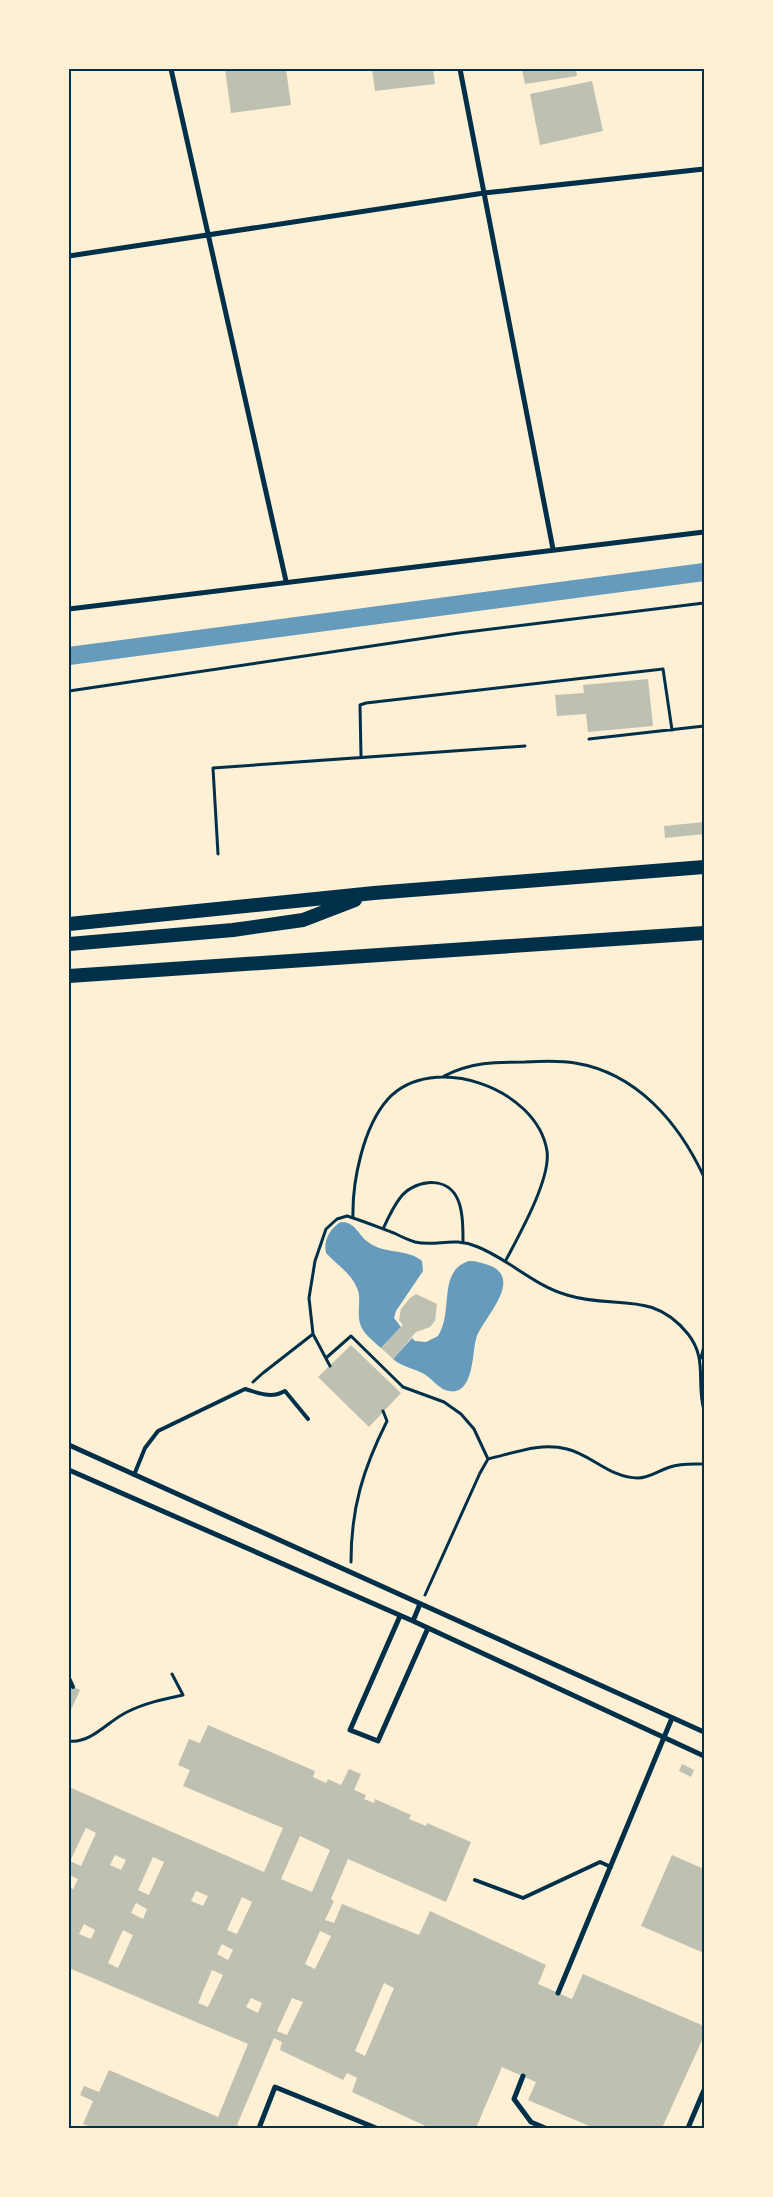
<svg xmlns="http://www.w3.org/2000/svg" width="773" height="2197" font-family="'Asap Condensed',sans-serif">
  <rect width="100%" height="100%" fill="#fdf0d5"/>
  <path fill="#669bbc" d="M 341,1222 C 356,1222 358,1235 368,1242 C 385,1255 407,1248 422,1261 L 423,1271 L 396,1311 L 394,1318 L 401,1327 L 381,1348 C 366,1334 357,1330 359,1307 C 359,1300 360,1294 357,1288 C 351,1273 337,1265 326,1253 C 323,1241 330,1228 341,1222 Z
    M 469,1261 C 477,1261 483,1263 491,1266 C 524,1281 481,1320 476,1339 C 472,1353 474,1400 445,1390 C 438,1387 433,1380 427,1376 C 416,1368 403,1368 393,1359 L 412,1338 L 415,1341 L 426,1342 L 438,1336 C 454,1311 437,1271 469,1261 Z"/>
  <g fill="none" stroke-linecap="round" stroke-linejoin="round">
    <path stroke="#669bbc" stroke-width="18" d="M 69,656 L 704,572"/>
  </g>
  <path fill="#bec0b2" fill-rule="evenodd" d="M 225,69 L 286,69 L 291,105 L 231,113 Z
    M 372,69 L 433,69 L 435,84 L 375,91 Z
    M 522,69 L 576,69 L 577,76 L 525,84 Z
    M 592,81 L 603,131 L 540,145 L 530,94 Z
    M 648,679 L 653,726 L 588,732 L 586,714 L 557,716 L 555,695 L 584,693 L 583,685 Z
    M 704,822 L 704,834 L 665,838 L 664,826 Z
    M 416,1294 L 437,1304 L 435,1321 L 430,1327 L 416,1332 L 393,1359 L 381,1348 L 403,1325 L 399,1320 L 401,1309 L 410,1298 Z
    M 351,1345 L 401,1393 L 369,1427 L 318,1377 Z
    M 69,1685 L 80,1690 L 69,1714 Z
    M 208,1725 L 315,1771 L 313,1777 L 326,1783 L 328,1779 L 341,1785 L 349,1769 L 361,1774 L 354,1790 L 366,1795 L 364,1799 L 374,1803 L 375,1799 L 411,1815 L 409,1819 L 426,1826 L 427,1823 L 471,1842 L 446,1902 L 348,1859 L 331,1899 L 334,1901 L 325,1920 L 334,1923 L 342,1904 L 419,1935 L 430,1911 L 546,1965 L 538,1984 L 572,1999 L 583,1974 L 704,2026 L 704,2036 L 662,2128 L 594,2128 L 528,2100 L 536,2082 L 502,2067 L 476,2128 L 430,2128 L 352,2092 L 357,2078 L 347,2073 L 343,2080 L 280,2050 L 282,2042 L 274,2038 L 237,2125 L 244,2128 L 93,2128 L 83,2124 L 93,2101 L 80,2095 L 84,2086 L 99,2092 L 109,2070 L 218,2117 L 248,2044 L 69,1968 L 69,1887 L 73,1889 L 78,1879 L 69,1875 L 69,1787 L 264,1872 L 283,1828 L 183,1786 L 190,1770 L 178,1765 L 189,1739 L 200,1743 ZM 86,1828 L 96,1833 L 81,1866 L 70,1861 ZM 300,1836 L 330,1850 L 312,1892 L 281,1879 ZM 115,1855 L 126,1860 L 121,1870 L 110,1865 ZM 153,1857 L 164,1862 L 149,1895 L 138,1890 ZM 196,1891 L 208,1896 L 203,1906 L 191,1901 ZM 242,1897 L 252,1902 L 237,1934 L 227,1930 ZM 136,1903 L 147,1909 L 143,1919 L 131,1913 ZM 84,1924 L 95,1930 L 91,1939 L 79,1934 ZM 123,1930 L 133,1935 L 118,1968 L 108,1963 ZM 320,1931 L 331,1936 L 315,1969 L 305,1964 ZM 222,1944 L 233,1950 L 228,1960 L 217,1954 ZM 212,1970 L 223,1975 L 208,2007 L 198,2003 ZM 384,1983 L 394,1988 L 365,2056 L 355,2051 ZM 251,1998 L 262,2003 L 258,2013 L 246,2007 ZM 292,1998 L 303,2002 L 287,2035 L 277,2031 Z
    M 682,1764 L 694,1770 L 691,1777 L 679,1771 Z
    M 672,1855 L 704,1869 L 704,1953 L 641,1926 Z"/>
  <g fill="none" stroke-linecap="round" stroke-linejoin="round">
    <path stroke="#003049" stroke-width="3" d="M 69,691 L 459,633 L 704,603
      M 589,739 L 704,726
      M 361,756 L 360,705 L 366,703 L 663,669 L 672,730
      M 218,854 L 213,768 L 525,746
      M 444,1076 C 472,1062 494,1062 525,1062 C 542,1061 559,1060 575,1063 C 637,1073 679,1123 704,1177
      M 353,1218 C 352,1182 363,1127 388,1099 C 432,1051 537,1088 547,1151 C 551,1179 519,1235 506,1260
      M 383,1229 C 388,1218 393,1207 400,1198 C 412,1181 444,1175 456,1196 C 463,1207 463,1228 463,1241
      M 313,1334 L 309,1298 L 315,1261 L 326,1229 L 337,1219 L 347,1216 C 363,1221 378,1227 394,1233 C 400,1236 408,1240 415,1242 C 438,1247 452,1236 478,1247 C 510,1260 533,1285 567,1295 C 614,1310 652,1289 688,1334 C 708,1359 696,1383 704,1410
      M 326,1358 L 351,1336 L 403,1387 L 444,1402 L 461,1414 L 474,1429 L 488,1459
      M 701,1358 L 704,1346
      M 253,1382 L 263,1373 L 313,1334 L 330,1366
      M 351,1562 C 351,1508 363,1469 387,1421 L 383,1411
      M 425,1595 L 480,1473 L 488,1459 C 514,1453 540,1442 567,1449 C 592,1455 610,1478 638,1478 C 649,1478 660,1470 670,1467 C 681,1463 693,1464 704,1464
      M 69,1741 C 91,1744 108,1721 127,1712 C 145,1703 164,1699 183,1695 L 172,1674"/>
    <path stroke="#003049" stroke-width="4" d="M 134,1475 L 145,1448 L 158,1431 L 245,1389 C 259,1393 271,1399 285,1391 L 308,1419
      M 69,1678 L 73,1687
      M 475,1880 L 523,1898 L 600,1862 L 611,1867"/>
    <path stroke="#003049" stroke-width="5" d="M 171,69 L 286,581
      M 460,69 L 553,549
      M 69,256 L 484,193 L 704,169
      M 69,609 L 704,532
      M 69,1445 L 704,1732
      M 69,1470 L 413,1621 L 704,1756
      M 400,1616 L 350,1730 L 378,1741 L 428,1628
      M 413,1621 L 420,1604
      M 558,1993 L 672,1718
      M 523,2076 L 514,2099 L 531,2122 L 545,2128
      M 259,2128 L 275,2087 L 376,2128
      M 688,2128 L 704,2090"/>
    <path stroke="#003049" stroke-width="14" d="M 69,924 L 374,893 L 704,867
      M 69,944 L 233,930 L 303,920 L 355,900
      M 69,976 L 704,933"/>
  </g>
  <rect width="773" height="2197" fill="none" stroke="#fdf0d5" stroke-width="140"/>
  <rect x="70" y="70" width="633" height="2057" fill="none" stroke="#003049" stroke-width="2"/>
</svg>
